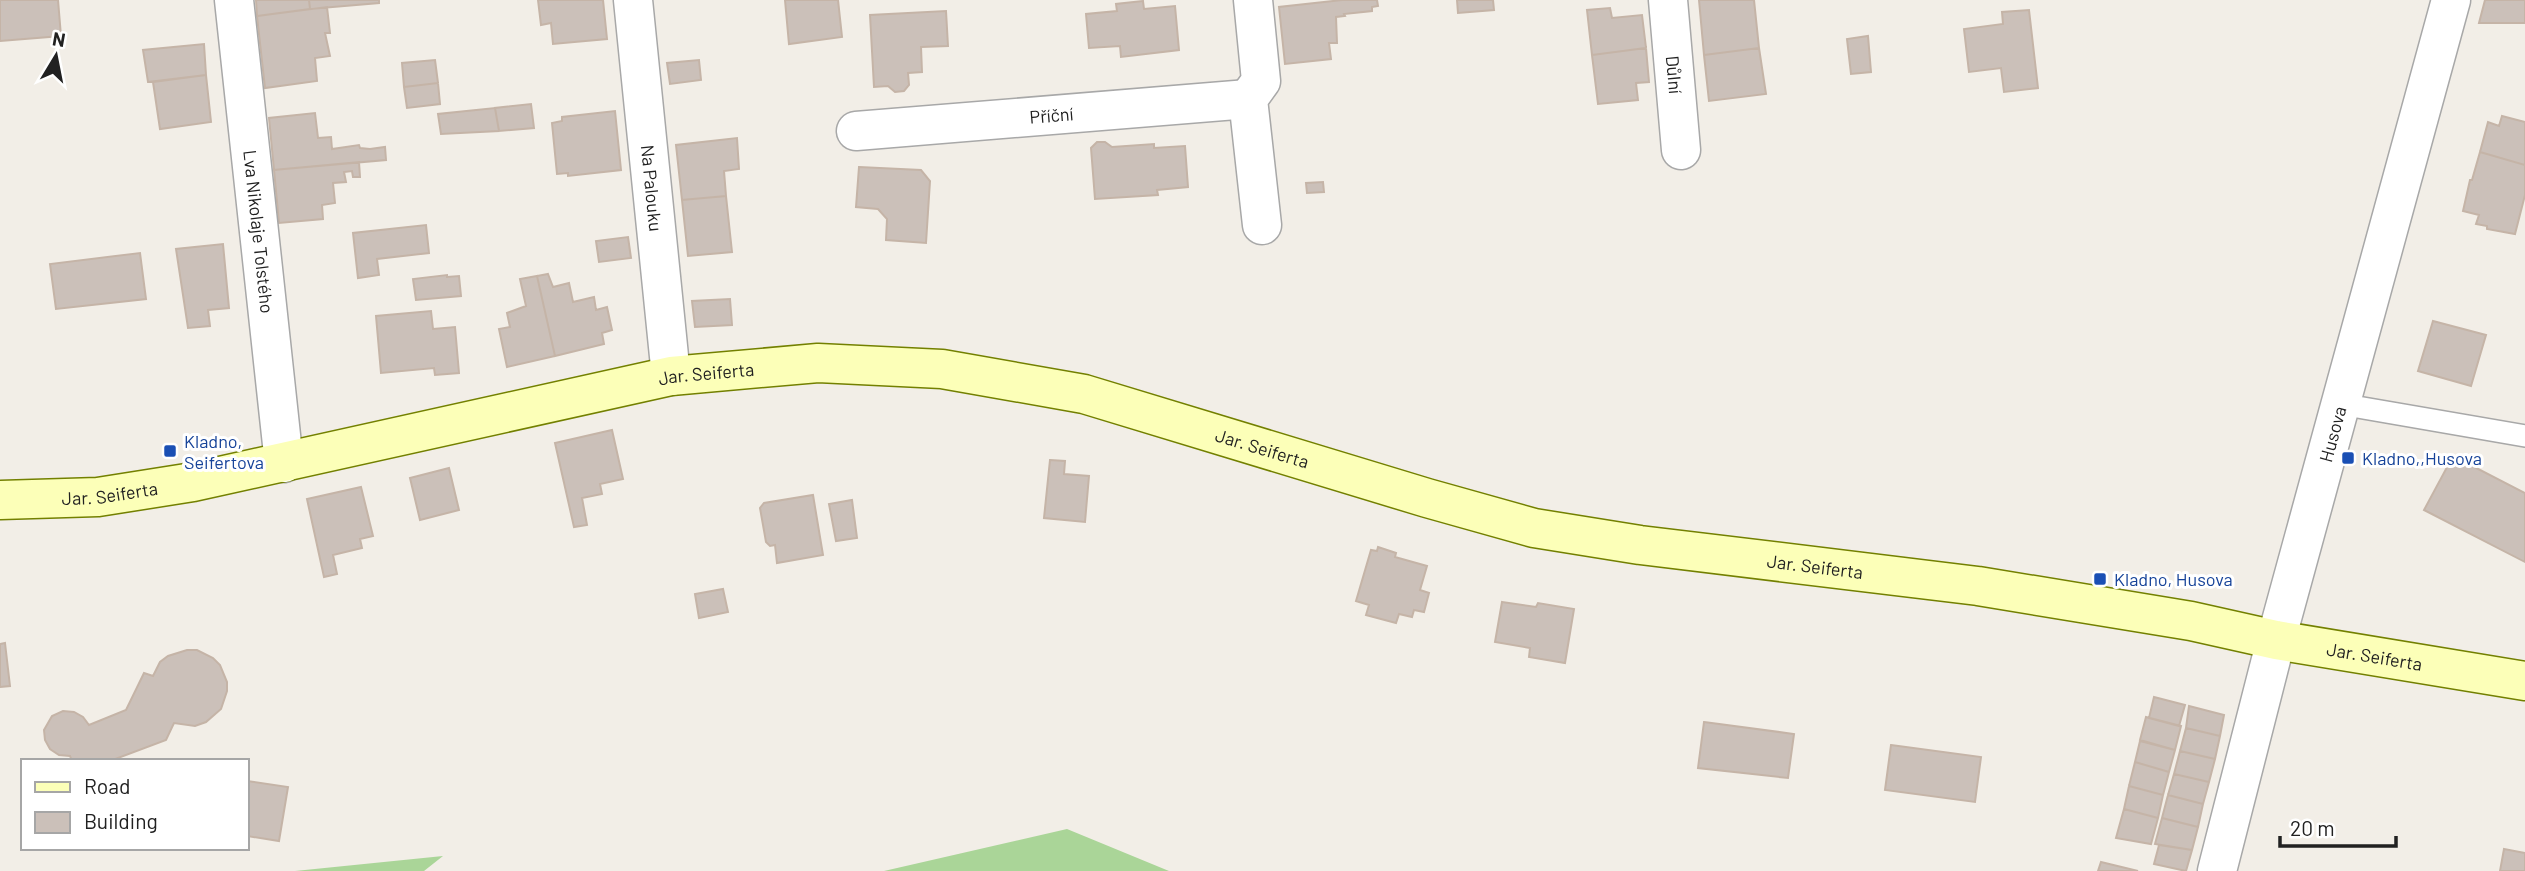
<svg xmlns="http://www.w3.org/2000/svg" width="2525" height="871" font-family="Barlow,sans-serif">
  <rect width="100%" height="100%" fill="#f2eee7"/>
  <path fill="#aad598" d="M 1067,829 L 1169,871 L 884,871 Z
    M 443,856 L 424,871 L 295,871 Z"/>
  <path fill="#cbc0b9" stroke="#c5b4a7" stroke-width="2" d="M 0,0 L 58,0 L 61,36 L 0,41 Z
    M 256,0 L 309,0 L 310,9 L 257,16 Z
    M 309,0 L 379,0 L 379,3 L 310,9 Z
    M 538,0 L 603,0 L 607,39 L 553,44 L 551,23 L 541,25 Z
    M 785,0 L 838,0 L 842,37 L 789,44 Z
    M 1342,0 L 1377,0 L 1378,6 L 1372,7 L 1372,11 L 1344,14 L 1345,16 L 1336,17 L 1337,43 L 1329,43 L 1331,59 L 1285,64 L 1279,7 Z
    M 1457,0 L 1493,0 L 1494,10 L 1458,13 Z
    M 1699,0 L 1754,0 L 1759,48 L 1704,55 Z
    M 2485,0 L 2525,0 L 2525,23 L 2479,23 Z
    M 1143,1 L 1144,9 L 1175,6 L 1179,50 L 1121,57 L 1120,46 L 1089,48 L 1086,14 L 1117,11 L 1116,4 Z
    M 327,7 L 330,33 L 325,33 L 330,56 L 315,58 L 317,81 L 265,88 L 257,16 Z
    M 1610,8 L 1612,18 L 1642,15 L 1646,48 L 1592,55 L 1587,10 Z
    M 2029,10 L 2038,88 L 2004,92 L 2001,68 L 1969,72 L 1964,29 L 2003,24 L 2002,12 Z
    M 946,11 L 948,46 L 921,47 L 922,72 L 908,73 L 909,85 L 904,91 L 895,92 L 888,86 L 874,87 L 870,15 Z
    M 1868,36 L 1871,72 L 1851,74 L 1847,39 Z
    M 204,44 L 206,75 L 148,82 L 143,50 Z
    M 1646,48 L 1649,82 L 1636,83 L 1638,100 L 1598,104 L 1592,55 Z
    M 1759,48 L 1766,94 L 1709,101 L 1704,55 Z
    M 435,60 L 438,83 L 404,87 L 402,63 Z
    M 699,60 L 701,80 L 670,84 L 667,63 Z
    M 206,75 L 211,122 L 160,129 L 153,82 Z
    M 438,83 L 440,104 L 407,108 L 404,87 Z
    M 531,104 L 534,128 L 499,131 L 495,108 Z
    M 495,108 L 499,131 L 441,134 L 438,114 Z
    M 615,111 L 621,170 L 568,176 L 568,173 L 557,174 L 552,123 L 562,121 L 562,117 Z
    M 315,113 L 318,138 L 331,137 L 332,149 L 359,145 L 360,148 L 370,149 L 385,147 L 386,160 L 274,170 L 269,118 Z
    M 2502,116 L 2525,122 L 2525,165 L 2480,152 L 2488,122 L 2499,126 Z
    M 737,138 L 739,169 L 724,171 L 726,196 L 682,200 L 676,145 Z
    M 1097,142 L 1105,142 L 1112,147 L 1154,144 L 1154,148 L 1185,146 L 1188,187 L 1157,190 L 1158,195 L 1095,199 L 1091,148 Z
    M 2480,152 L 2525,165 L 2525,195 L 2515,234 L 2487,229 L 2487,226 L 2476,224 L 2479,215 L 2463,211 L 2470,180 L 2472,180 Z
    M 359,162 L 360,177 L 353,177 L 352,171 L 344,172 L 346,182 L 333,183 L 335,203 L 322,205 L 323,219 L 279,223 L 274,170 Z
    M 859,167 L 921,170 L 930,181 L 926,243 L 886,240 L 887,219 L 878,209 L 856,207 Z
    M 1323,182 L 1324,192 L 1307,193 L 1306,183 Z
    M 726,196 L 732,252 L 688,256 L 682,200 Z
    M 426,225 L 429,253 L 377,259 L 379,275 L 358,278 L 353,233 Z
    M 628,237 L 631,258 L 599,262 L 596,241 Z
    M 223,244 L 229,308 L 208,310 L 210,326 L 188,328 L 176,249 Z
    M 140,253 L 146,299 L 56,309 L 50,264 Z
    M 548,274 L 553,287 L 569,283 L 573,302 L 594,297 L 596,310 L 607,307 L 612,330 L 602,333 L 604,344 L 555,356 L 537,276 Z
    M 447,275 L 447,277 L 459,276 L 461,296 L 416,300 L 413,279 Z
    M 537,276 L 555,356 L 507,367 L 499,329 L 510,327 L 507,313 L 526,306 L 520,279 Z
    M 730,299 L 732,325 L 695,327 L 692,301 Z
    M 431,311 L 433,329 L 455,327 L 459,373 L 435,375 L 434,368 L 381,373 L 376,316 Z
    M 2433,321 L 2486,335 L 2471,386 L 2418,371 Z
    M 612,430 L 623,479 L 600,484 L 602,494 L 582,498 L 587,525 L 574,527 L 555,443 Z
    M 2453,456 L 2525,493 L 2525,562 L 2424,510 Z
    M 1050,460 L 1065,461 L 1064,474 L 1089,476 L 1085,522 L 1044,518 Z
    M 449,468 L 459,510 L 420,520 L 410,478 Z
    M 361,487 L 373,536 L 360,539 L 362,548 L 333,555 L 337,574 L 324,577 L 307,499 Z
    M 813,495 L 823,555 L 777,563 L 775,545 L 770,546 L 766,542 L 760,508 L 764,503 Z
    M 852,500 L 857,538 L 836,541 L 829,504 Z
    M 1378,547 L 1396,553 L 1395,557 L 1427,566 L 1420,590 L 1429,593 L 1424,612 L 1414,610 L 1412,617 L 1399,614 L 1396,623 L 1366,615 L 1369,605 L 1356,601 L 1371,550 L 1377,551 Z
    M 723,589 L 728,612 L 699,618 L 695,594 Z
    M 1502,602 L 1536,607 L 1538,603 L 1574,609 L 1565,663 L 1529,657 L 1530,648 L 1495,642 Z
    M 5,643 L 10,686 L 0,687 L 0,644 Z
    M 187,650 L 197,650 L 213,658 L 220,665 L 227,682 L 227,691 L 221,709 L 206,722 L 195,726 L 174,723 L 166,740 L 110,761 L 72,761 L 70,756 L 59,755 L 50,749 L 45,740 L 44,730 L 52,716 L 63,711 L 74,712 L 83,717 L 89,725 L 126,710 L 144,673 L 153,676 L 160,662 L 168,656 Z
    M 2154,697 L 2185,705 L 2179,726 L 2149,718 Z
    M 2189,706 L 2224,715 L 2220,736 L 2186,728 Z
    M 2146,717 L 2181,726 L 2175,750 L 2140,740 Z
    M 1704,722 L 1794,734 L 1788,778 L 1698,768 Z
    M 2186,728 L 2220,736 L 2215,759 L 2180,751 Z
    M 2140,741 L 2175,750 L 2169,772 L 2135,762 Z
    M 1891,745 L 1981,757 L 1975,802 L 1885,790 Z
    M 2180,751 L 2215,759 L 2209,782 L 2174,774 Z
    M 2135,762 L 2169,772 L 2163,795 L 2129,786 Z
    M 2174,774 L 2209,782 L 2203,804 L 2168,795 Z
    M 247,781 L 288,787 L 279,841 L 247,836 Z
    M 2129,786 L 2163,795 L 2158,818 L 2124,809 Z
    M 2168,795 L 2203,804 L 2198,827 L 2162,818 Z
    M 2124,809 L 2158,818 L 2151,844 L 2116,838 Z
    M 2162,818 L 2198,827 L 2192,850 L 2155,844 Z
    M 2159,845 L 2192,850 L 2186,871 L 2154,864 Z
    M 2504,849 L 2525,853 L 2525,871 L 2500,871 Z
    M 2101,862 L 2138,871 L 2098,871 Z"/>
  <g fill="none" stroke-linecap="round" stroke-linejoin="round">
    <g stroke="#a8a8a8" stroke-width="24">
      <path id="lane" d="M 2340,404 L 2525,436"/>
    </g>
    <g stroke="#a8a8a8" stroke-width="41">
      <g id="street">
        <path id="s1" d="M 234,0 L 284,463"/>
        <path id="s2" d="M 633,0 L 671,376"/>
        <path d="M 1253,0 L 1261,81 L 1248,99 L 1262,225"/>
        <path id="s3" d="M 1668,0 L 1681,150"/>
        <path id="s4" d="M 856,131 L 1248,99"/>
        <path id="s5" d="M 2217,871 L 2276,640 L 2451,0"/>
      </g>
    </g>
    <g stroke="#738000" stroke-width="41">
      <g id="secondary">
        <path id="s6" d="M 0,500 L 98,497 L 193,482 L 671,376 L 818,363 L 942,369 L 1084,394 L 1427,498 L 1534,528 L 1640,545 L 1978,586 L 2191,621 L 2276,640 L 2525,681"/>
      </g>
    </g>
    <use href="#lane" stroke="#fff" stroke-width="21"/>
    <use href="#street" stroke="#fff" stroke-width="38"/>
    <use href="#secondary" stroke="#fcffb8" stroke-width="38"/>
  </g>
  <g fill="#1a4fb4" stroke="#fff" stroke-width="2.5">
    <rect x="163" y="444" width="14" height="14" rx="3.5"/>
    <rect x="2341" y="451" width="14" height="14" rx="3.5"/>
    <rect x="2093" y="572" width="14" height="14" rx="3.5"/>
  </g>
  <g text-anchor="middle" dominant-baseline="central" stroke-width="6" stroke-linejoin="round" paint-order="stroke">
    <g font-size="18" fill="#212121" stroke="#fff">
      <text stroke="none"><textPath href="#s3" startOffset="75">Důlní</textPath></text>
      <text stroke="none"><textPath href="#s4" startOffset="196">Příční</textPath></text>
      <text stroke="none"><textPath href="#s2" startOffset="189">Na Palouku</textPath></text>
      <text stroke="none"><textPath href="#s1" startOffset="233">Lva Nikolaje Tolstého</textPath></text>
      <text stroke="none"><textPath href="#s6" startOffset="719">Jar. Seiferta</textPath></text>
      <text stroke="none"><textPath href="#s5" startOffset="452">Husova</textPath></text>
      <text stroke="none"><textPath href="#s6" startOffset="1286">Jar. Seiferta</textPath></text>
      <text stroke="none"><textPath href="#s6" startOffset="110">Jar. Seiferta</textPath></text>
      <text stroke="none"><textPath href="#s6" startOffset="1853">Jar. Seiferta</textPath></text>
      <text stroke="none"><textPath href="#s6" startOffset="2420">Jar. Seiferta</textPath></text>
    </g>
    <g font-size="18" fill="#164399" stroke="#fff" text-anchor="start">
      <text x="184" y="441">Kladno,<tspan x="184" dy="21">Seifertova</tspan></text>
      <text x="2362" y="458">Kladno,,Husova</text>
      <text x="2114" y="579">Kladno, Husova</text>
    </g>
  </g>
  <rect x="21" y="759" width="228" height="91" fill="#ffffff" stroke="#a6a6a6" stroke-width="2"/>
  <rect x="35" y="782" width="35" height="10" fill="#fcffb8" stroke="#a6a6a6" stroke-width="2"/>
  <text x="84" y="794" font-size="21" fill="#212121">Road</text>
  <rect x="35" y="812" width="35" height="21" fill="#cbc0b9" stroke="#a6a6a6" stroke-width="2"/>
  <text x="84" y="829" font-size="21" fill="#212121">Building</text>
  <g transform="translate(56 56) rotate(10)" stroke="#ffffff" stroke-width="5" paint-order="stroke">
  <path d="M0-5L12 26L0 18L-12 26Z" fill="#212121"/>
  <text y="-10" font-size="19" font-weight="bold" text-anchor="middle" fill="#212121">N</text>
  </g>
  <path d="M2280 836v10h116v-10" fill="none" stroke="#212121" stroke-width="3.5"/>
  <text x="2290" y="836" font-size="21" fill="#212121" stroke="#ffffff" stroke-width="5" paint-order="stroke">20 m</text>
</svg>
